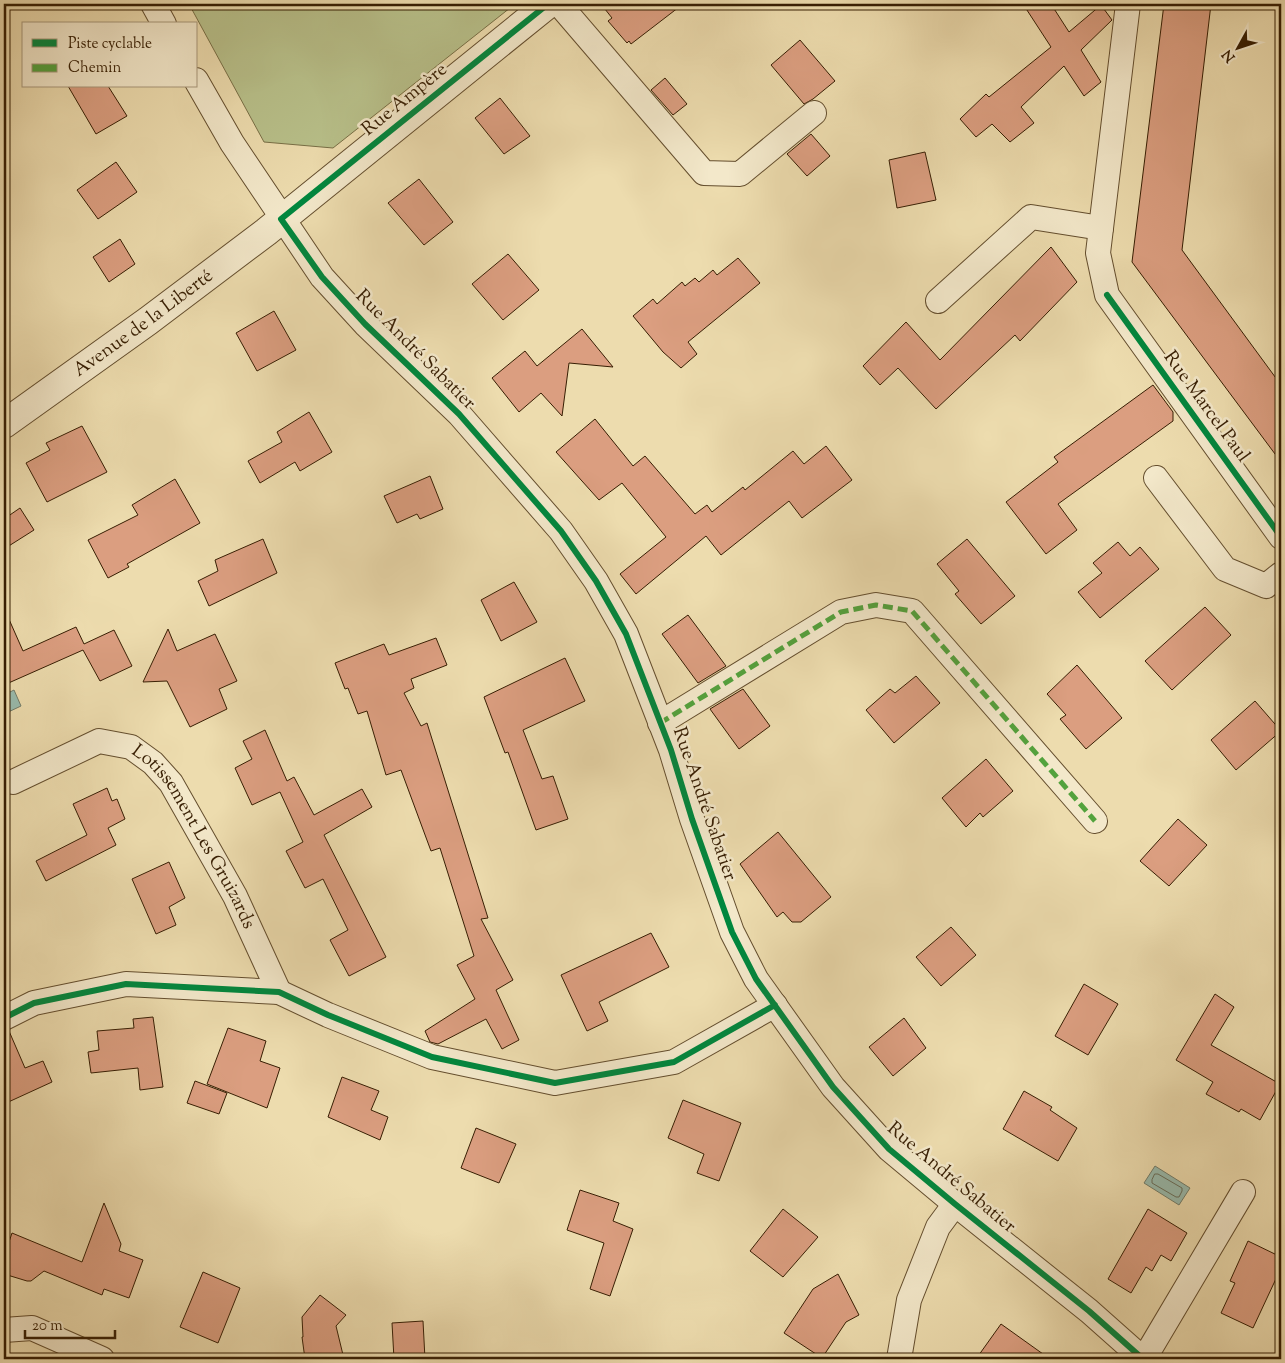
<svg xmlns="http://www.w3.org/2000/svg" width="1285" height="1363" font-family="'Sorts Mill Goudy',serif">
  <rect width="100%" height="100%" fill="#eddcae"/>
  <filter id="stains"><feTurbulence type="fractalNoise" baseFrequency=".004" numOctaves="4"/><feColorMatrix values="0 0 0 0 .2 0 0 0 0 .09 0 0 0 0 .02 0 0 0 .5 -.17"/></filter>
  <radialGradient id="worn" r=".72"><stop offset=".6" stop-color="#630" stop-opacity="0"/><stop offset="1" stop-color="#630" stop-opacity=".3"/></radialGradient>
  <path fill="#b8c08a" stroke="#786f46" d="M 189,4 L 515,4 L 333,148 L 264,142 Z"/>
  <path fill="#99bbad" stroke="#727c69" d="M 14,690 L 21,706 L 4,714 L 4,695 Z
    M 1155,1166 L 1190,1188 L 1179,1205 L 1144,1183 Z"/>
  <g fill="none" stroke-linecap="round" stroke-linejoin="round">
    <path stroke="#686c58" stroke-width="1" d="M 1155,1174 L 1158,1174 L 1182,1188 L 1182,1191 L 1179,1197 L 1176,1197 L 1152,1183 L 1152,1180 Z"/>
  </g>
  <path fill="#db9e80" stroke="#371e03" d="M 601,4 L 683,4 L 631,44 L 629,41 L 627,43 L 608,21 L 612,18 Z
    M 1023,4 L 1051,4 L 1069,32 L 1101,5 L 1112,20 L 1081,50 L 1101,82 L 1084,96 L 1064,66 L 1021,107 L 1034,123 L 1010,142 L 992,124 L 976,137 L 960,119 L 986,94 L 989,97 L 1051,47 Z
    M 1164,4 L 1211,4 L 1182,250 L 1281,385 L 1281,462 L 1132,262 Z
    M 800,40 L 835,81 L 813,99 L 804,104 L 771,65 Z
    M 665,78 L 687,104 L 673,115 L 651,90 Z
    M 68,86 L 108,86 L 127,116 L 96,134 Z
    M 500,98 L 530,136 L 504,154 L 475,118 Z
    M 811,134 L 830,156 L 807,176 L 787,154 Z
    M 925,152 L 936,200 L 897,208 L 889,160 Z
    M 116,162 L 137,192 L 98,219 L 77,190 Z
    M 419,179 L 453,222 L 424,245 L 388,203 Z
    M 120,239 L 135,264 L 109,282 L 93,257 Z
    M 1051,247 L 1077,282 L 1020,341 L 1015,335 L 936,409 L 898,368 L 880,385 L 863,366 L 906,322 L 940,360 Z
    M 508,254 L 539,290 L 503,320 L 472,284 Z
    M 738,258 L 760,283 L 688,342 L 697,354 L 681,368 L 663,352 L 633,316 L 653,299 L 657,304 L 682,282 L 685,286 L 695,278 L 699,282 L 713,270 L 717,275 Z
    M 274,311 L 296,350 L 257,371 L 236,333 Z
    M 582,329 L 613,367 L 569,363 L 562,416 L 541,393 L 519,412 L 492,378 L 525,351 L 537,366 Z
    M 1153,385 L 1173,412 L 1173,421 L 1058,504 L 1077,530 L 1046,554 L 1006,502 L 1058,462 L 1054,457 Z
    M 309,412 L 332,452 L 300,471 L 295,462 L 260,483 L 248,461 L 282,442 L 277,432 Z
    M 595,419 L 633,466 L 645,456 L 695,514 L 707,505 L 712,512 L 743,487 L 745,490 L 793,451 L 804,464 L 826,446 L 852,480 L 802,518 L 789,501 L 721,555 L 706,536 L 636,594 L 620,574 L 666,537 L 622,483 L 599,500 L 556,452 Z
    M 82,426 L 107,472 L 47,502 L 26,463 L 50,450 L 46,443 Z
    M 430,476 L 443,509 L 420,519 L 417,514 L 397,523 L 384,496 Z
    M 175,479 L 200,523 L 127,564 L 129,567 L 108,578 L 88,540 L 138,515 L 132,505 Z
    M 20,508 L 34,530 L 4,549 L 4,519 Z
    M 263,539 L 277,573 L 209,606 L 198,581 L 218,571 L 215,560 Z
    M 967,539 L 1015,596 L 981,624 L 955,594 L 959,591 L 937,564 Z
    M 1118,542 L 1130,556 L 1140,547 L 1159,569 L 1100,618 L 1078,592 L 1102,573 L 1093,563 Z
    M 514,582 L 537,622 L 501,641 L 481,600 Z
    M 1205,607 L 1231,635 L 1172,690 L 1145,661 Z
    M 4,608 L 23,651 L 76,627 L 84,644 L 114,630 L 132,666 L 100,681 L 83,650 L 4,685 Z
    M 688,615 L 726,666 L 698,683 L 662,634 Z
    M 168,629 L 177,651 L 215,634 L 237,681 L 219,689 L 227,709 L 190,727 L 167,681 L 143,682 Z
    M 436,638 L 447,665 L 411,679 L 414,688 L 404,693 L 421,726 L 427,723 L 488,918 L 481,919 L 513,980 L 496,990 L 519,1040 L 502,1049 L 486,1019 L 438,1044 L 430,1042 L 425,1031 L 475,999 L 457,965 L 474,956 L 440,848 L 431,851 L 401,770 L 386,775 L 367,711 L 358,714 L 348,688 L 345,689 L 335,663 L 384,644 L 389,655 Z
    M 565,658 L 585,701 L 523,730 L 542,779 L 553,776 L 568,819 L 536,830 L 508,752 L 505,753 L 484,697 Z
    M 1077,665 L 1122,718 L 1086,749 L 1060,719 L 1066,715 L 1047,694 Z
    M 916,676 L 940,703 L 894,743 L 866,710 L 890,689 L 895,693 Z
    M 743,689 L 770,726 L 739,749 L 710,709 Z
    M 1255,701 L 1281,731 L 1236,770 L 1211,740 Z
    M 265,730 L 287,781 L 294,777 L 314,815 L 362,789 L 372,807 L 324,835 L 386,957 L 349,976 L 330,940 L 348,930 L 323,879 L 305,888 L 286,851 L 303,842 L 280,792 L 252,805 L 235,768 L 252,759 L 243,741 Z
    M 986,759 L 1013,791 L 983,817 L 980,813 L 966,827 L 942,798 Z
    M 107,788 L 112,801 L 117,799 L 125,819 L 108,828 L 116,845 L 46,881 L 36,861 L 87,835 L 73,804 Z
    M 1178,819 L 1207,845 L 1169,886 L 1140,861 Z
    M 778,832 L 831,897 L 801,922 L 792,922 L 783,912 L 777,917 L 740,864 Z
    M 169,862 L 185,898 L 169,907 L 176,925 L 156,934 L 132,879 Z
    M 951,927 L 976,955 L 941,986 L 916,957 Z
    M 651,933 L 669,967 L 599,1002 L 608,1021 L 587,1031 L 561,975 Z
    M 1084,984 L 1118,1004 L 1088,1055 L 1055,1036 Z
    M 1215,994 L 1234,1007 L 1211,1045 L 1280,1084 L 1260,1120 L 1241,1109 L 1239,1112 L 1206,1094 L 1213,1082 L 1176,1060 Z
    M 153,1017 L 163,1087 L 140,1090 L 138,1068 L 91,1073 L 88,1052 L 99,1050 L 97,1031 L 134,1028 L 133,1019 Z
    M 904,1018 L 926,1048 L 893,1076 L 869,1047 Z
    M 228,1028 L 266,1041 L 260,1061 L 280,1068 L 267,1108 L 207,1084 Z
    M 9,1031 L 25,1068 L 43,1061 L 52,1082 L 4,1104 L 4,1032 Z
    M 342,1077 L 379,1091 L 371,1110 L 388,1117 L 380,1140 L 328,1117 Z
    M 195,1081 L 227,1093 L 219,1114 L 187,1103 Z
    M 1024,1091 L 1052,1107 L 1050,1110 L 1077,1128 L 1058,1161 L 1003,1129 Z
    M 683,1100 L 741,1123 L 719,1181 L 697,1173 L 704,1154 L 668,1138 Z
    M 476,1128 L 516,1144 L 499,1183 L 461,1168 Z
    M 580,1190 L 619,1203 L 613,1221 L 633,1229 L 610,1296 L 590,1289 L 604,1243 L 567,1230 Z
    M 104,1203 L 121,1244 L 119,1251 L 143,1260 L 129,1298 L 104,1289 L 102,1295 L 44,1271 L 31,1281 L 27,1281 L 4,1274 L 4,1257 L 12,1233 L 82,1262 Z
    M 783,1209 L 818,1237 L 783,1277 L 750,1251 Z
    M 1148,1209 L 1187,1233 L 1171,1261 L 1161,1255 L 1152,1271 L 1146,1267 L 1131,1293 L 1108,1279 Z
    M 1248,1241 L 1281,1257 L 1281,1268 L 1253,1328 L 1221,1313 L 1235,1283 L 1230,1281 Z
    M 203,1272 L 240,1288 L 218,1343 L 180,1327 Z
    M 838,1274 L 859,1315 L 846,1322 L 822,1358 L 784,1333 L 813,1289 Z
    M 320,1295 L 346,1315 L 336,1326 L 344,1359 L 305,1359 L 302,1337 L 303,1337 L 302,1317 Z
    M 423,1321 L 425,1359 L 394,1359 L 392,1323 Z
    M 1001,1324 L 1050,1359 L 976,1359 Z"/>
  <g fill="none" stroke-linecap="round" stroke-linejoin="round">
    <g stroke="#644e2e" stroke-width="26">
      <g id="minor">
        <path d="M 153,4 L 164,24"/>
        <path d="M 559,4 L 704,173 L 740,174 L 814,113"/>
        <path d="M 1128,4 L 1098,253 L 1107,295 L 1281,537"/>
        <path d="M 196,80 L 232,143 L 322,277 L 365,324 L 459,414 L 561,531 L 596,581 L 626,634 L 671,750 L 692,819 L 732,932 L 756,979 L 833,1087 L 889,1149 L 955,1204 L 1089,1311 L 1143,1359"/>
        <path d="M 938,301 L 1031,217 L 1101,228"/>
        <path d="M 1156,478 L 1225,569 L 1266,586 L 1281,574"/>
        <path d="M 660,723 L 841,612 L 876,605 L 912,611 L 1095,821"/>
        <path id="s1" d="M 13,782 L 99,741 L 131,747 L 153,763 L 171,783 L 235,896 L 279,992"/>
        <path d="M 4,1018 L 34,1003 L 126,984 L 279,992 L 328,1015 L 432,1057 L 555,1083 L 674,1062 L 775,1005"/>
        <path d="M 4,1330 L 32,1328 L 102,1359"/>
        <path d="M 899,1359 L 909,1300 L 938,1227 L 955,1204"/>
        <path d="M 1144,1359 L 1243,1192"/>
      </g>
    </g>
    <g stroke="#644e2e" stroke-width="30">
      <g id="tertiary">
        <path id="s2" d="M 4,424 L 148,321 L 266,232 L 548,4"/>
      </g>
    </g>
    <use href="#minor" stroke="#f3e8ca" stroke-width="24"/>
    <use href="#tertiary" stroke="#f3e8ca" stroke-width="28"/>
    <path stroke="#53a23d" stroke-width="5" stroke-dasharray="10 5" stroke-linecap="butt" d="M 660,723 L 841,612 L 876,605 L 912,611 L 1095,821"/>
    <g stroke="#f3e8ca" stroke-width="9">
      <path id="cycleway" d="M 548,4 L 281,219 L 322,277 L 365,324 L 459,414 L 561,531 L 596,581 L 626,634 L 671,750 L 692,819 L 732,932 L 756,979 L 833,1087 L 889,1149 L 955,1204 L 1089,1311 L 1143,1359
        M 1107,295 L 1281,537
        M 4,1018 L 34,1003 L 126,984 L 279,992 L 328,1015 L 432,1057 L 555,1083 L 674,1062 L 775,1005"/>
    </g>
    <use href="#cycleway" stroke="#00873e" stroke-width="6"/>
  </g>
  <g text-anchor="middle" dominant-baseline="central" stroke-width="5" stroke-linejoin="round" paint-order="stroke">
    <g font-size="19" fill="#371e03" stroke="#f3e8ca">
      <text transform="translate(405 100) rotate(-39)">Rue Ampère</text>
      <text stroke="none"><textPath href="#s2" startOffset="172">Avenue de la Liberté</textPath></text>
      <text transform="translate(415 350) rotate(45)">Rue André Sabatier</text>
      <text transform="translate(1206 407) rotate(54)">Rue Marcel Paul</text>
      <text transform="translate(704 804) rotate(71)">Rue André Sabatier</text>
      <text stroke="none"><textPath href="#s1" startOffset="239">Lotissement Les Gruizards</textPath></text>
      <text transform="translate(951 1178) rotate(40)">Rue André Sabatier</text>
    </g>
  </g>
  <rect width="1285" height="1363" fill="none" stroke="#eddcae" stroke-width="20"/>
  <rect x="5" y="5" width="1275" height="1353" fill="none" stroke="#371e03" stroke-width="2.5"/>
  <rect x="10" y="10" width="1265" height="1343" fill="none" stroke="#371e03"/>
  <rect x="22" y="22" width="175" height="65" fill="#f3e8ca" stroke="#a8977a"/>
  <rect x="32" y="39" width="25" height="8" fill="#00873e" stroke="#a8977a"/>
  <text x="68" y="48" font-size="15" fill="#371e03">Piste cyclable</text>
  <rect x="32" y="64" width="25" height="8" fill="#53a23d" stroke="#a8977a"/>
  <text x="68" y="72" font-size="15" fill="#371e03">Chemin</text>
  <g transform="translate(1238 48) rotate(230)" stroke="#f3e8ca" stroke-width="4" paint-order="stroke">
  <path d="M0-4L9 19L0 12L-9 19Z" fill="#371e03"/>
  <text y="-8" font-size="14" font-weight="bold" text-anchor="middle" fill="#371e03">N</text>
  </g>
  <path d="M25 1330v8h90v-8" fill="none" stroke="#371e03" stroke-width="2.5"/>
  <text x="32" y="1330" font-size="15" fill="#371e03" stroke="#f3e8ca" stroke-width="4" paint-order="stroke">20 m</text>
  <rect width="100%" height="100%" filter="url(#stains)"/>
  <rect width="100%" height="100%" fill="url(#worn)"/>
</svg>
